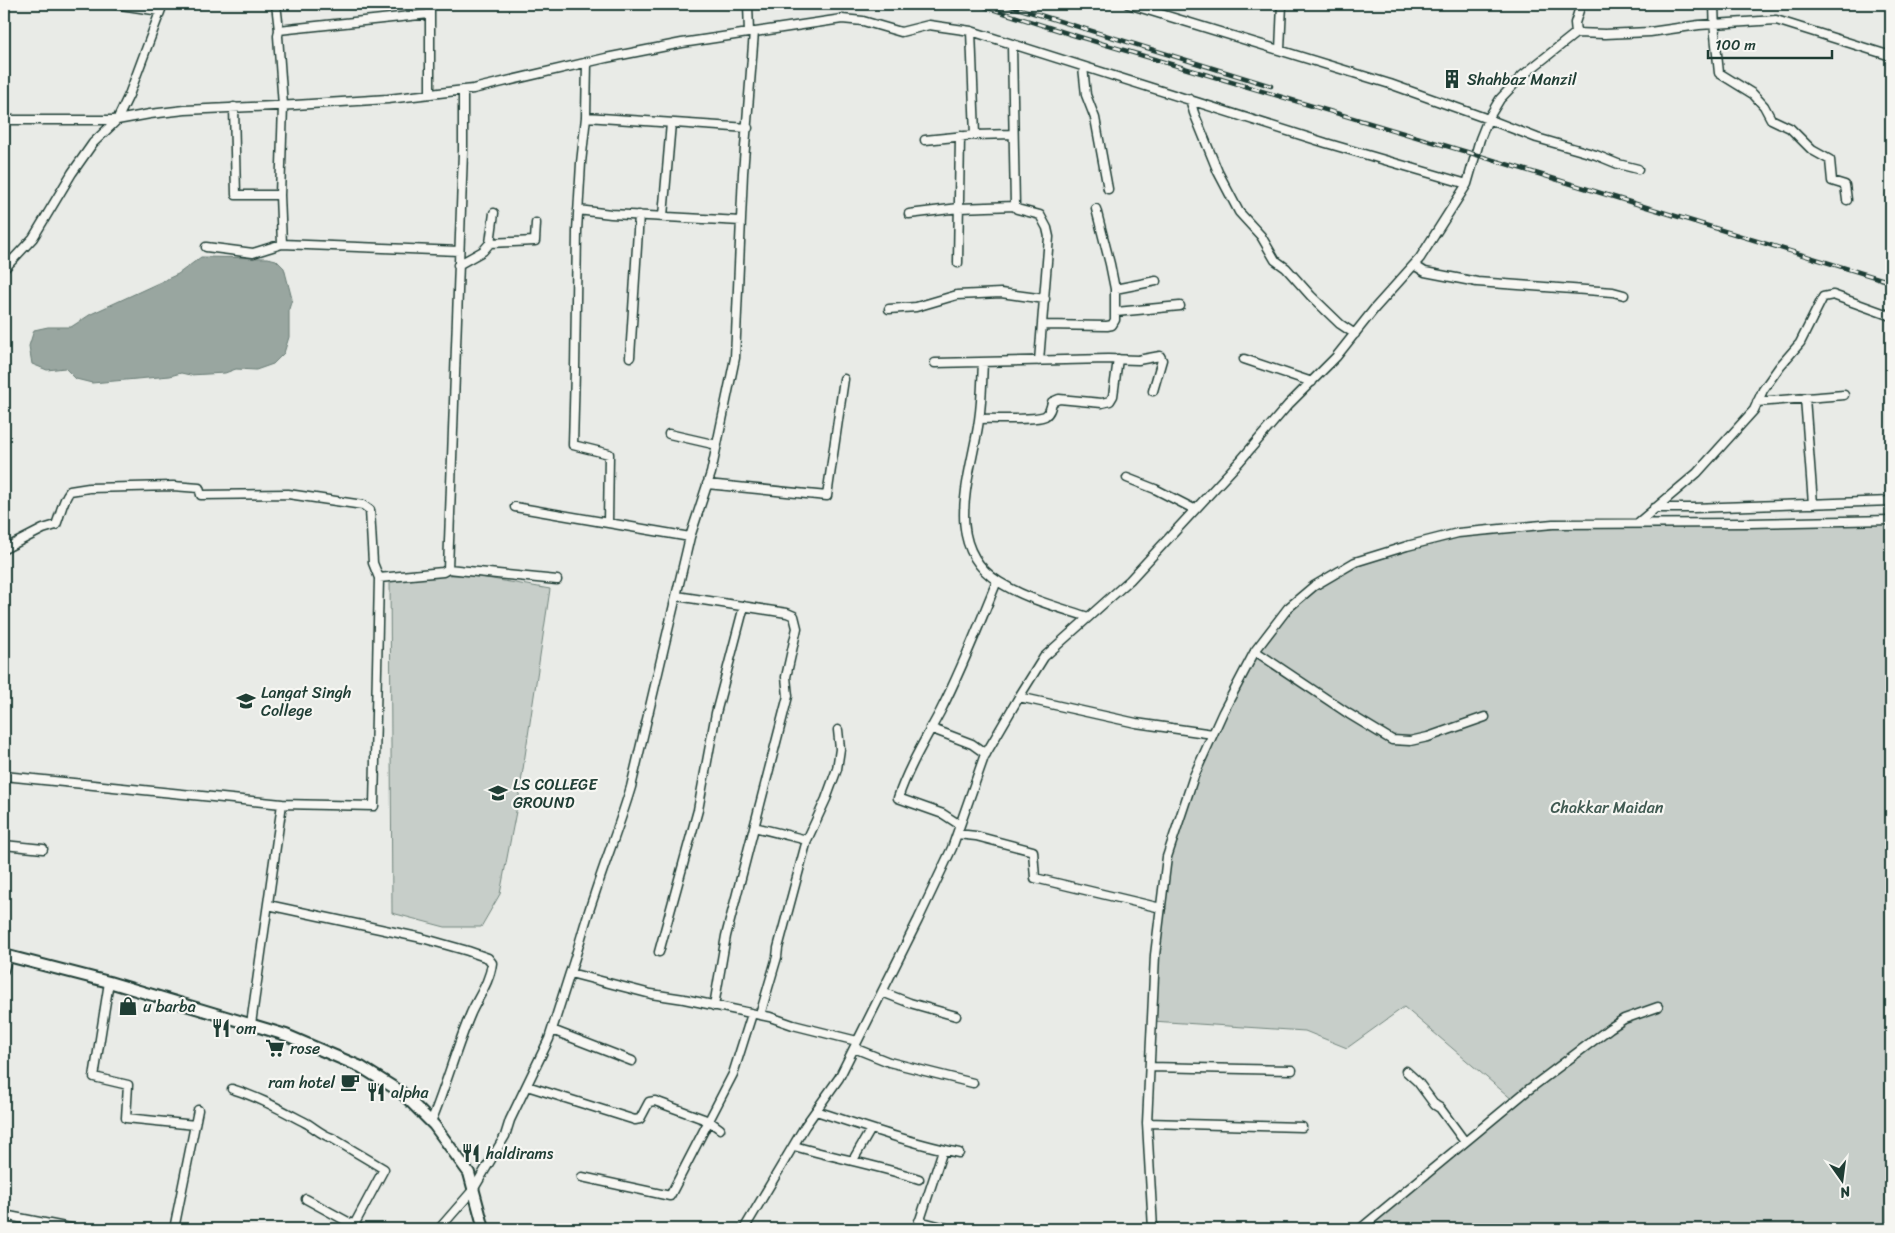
<svg xmlns="http://www.w3.org/2000/svg" width="1895" height="1233" font-family="Sriracha,sans-serif">
  <rect width="100%" height="100%" fill="#e9ebe7"/>
  <filter id="ink" filterUnits="userSpaceOnUse"><feTurbulence type="fractalNoise" baseFrequency=".02" numOctaves="2"/><feDisplacementMap in="SourceGraphic" scale="10" xChannelSelector="R" yChannelSelector="G"/><feConvolveMatrix kernelMatrix="1 2 1 2 8 2 1 2 1" color-interpolation-filters="sRGB"/></filter>
  <g filter="url(#ink)">
    <path fill="#c7cec9" stroke="#73867e" d="M 1891,520 L 1891,1229 L 1365,1229 L 1514,1101 L 1404,1007 L 1347,1048 L 1305,1031 L 1152,1021 L 1167,857 L 1194,776 L 1255,651 L 1288,608 L 1355,562 L 1458,533 L 1553,524 Z
      M 390,575 L 469,575 L 550,589 L 519,796 L 500,894 L 481,927 L 445,927 L 392,913 Z"/>
    <path fill="#99a6a0" stroke="#687c75" d="M 201,257 L 268,258 L 276,260 L 284,268 L 292,299 L 289,309 L 289,337 L 284,353 L 273,364 L 256,370 L 236,369 L 225,373 L 190,375 L 181,373 L 170,376 L 92,383 L 76,379 L 65,368 L 47,370 L 32,364 L 29,346 L 34,330 L 48,327 L 71,327 L 91,314 L 178,274 Z"/>
    <g fill="none" stroke-linecap="round" stroke-linejoin="round">
      <g stroke="#1f3d34" stroke-width="11">
        <path id="minor" d="M 114,4 L 160,11
          M 276,4 L 279,30 L 278,36 L 283,106 L 280,195
          M 430,4 L 430,94
          M 748,4 L 749,33
          M 1128,4 L 1390,84 L 1488,119 L 1537,138 L 1596,155 L 1618,164 L 1638,169
          M 1714,4 L 1715,35 L 1719,73 L 1753,94 L 1764,106 L 1771,119 L 1790,128 L 1812,150 L 1830,160 L 1832,181 L 1845,185 L 1847,200
          M 279,30 L 429,14
          M 1576,33 L 1575,23 L 1581,4
          M 1012,45 L 1015,206 L 1017,209 L 1040,215 L 1047,228 L 1049,237 L 1039,361
          M 1280,50 L 1282,4
          M 587,62 L 586,117 L 581,163 L 577,231 L 575,370 L 573,445 L 609,454 L 608,523
          M 1083,67 L 1086,95 L 1095,118 L 1108,189
          M 1190,99 L 1194,113 L 1218,172 L 1239,212 L 1261,236 L 1275,260 L 1286,268 L 1311,296 L 1340,324 L 1355,334
          M 234,107 L 236,195 L 280,195 L 282,244
          M 586,117 L 748,128
          M 4,120 L 117,120 L 129,95 L 163,4
          M 975,135 L 1013,134
          M 925,140 L 975,135 L 971,31
          M 578,210 L 611,214 L 741,221
          M 909,214 L 959,208 L 1015,206
          M 663,216 L 671,123
          M 490,243 L 494,213
          M 206,247 L 253,253 L 282,244 L 459,251
          M 958,263 L 960,136
          M 458,265 L 483,251 L 490,243 L 535,241 L 536,223
          M 1414,265 L 1425,272 L 1477,282 L 1613,292 L 1624,295
          M 4,269 L 33,238 L 72,173 L 93,143 L 117,120 L 150,114 L 185,110 L 295,105 L 388,99 L 473,89 L 606,58 L 682,43 L 842,19 L 863,21 L 901,32 L 929,25 L 971,31 L 1326,143 L 1467,184
          M 1115,289 L 1156,281
          M 889,309 L 916,307 L 957,295 L 1001,293 L 1045,299
          M 1116,312 L 1180,306
          M 1043,325 L 1107,326 L 1112,325 L 1115,320 L 1115,289 L 1110,264 L 1096,209
          M 630,357 L 639,215
          M 1244,359 L 1312,382
          M 983,362 C 982,381 982,401 979,420 C 972,474 940,545 999,582 C 1026,599 1058,607 1088,617
          M 935,363 L 1108,359 L 1138,360 L 1160,356 L 1162,360 L 1153,391
          M 1805,398 L 1813,504
          M 1757,402 L 1844,395
          M 980,419 C 993,418 1034,421 1045,416 C 1050,413 1051,407 1052,402 L 1059,399 L 1102,403 L 1110,401 L 1113,396 L 1118,359
          M 669,434 L 717,445
          M 1127,478 L 1155,489 L 1194,509
          M 707,484 L 827,496 L 844,379
          M 515,507 L 690,537
          M 1654,508 L 1693,508 L 1891,501
          M 1639,522 L 1697,473 L 1754,410 L 1763,390 L 1780,366 L 1800,343 L 1823,297 L 1833,295 L 1891,316
          M 4,549 L 43,529 L 56,525 C 61,513 62,501 70,491 L 89,488 L 173,486 L 199,488 L 201,495 L 288,494 L 363,505 L 370,510 L 373,563 L 379,578 L 443,572 L 448,569 L 463,152 L 463,90
          M 448,569 L 557,580
          M 677,596 L 787,613 L 794,616 L 797,628 L 786,677 L 788,696 L 726,936 L 714,1006
          M 1255,651 L 1349,714 L 1392,740 L 1410,741 L 1428,737 L 1485,717
          M 1019,697 L 1136,723 L 1213,734
          M 930,728 L 972,744 L 986,754
          M 4,776 L 282,804 L 374,806 L 379,578
          M 960,825 L 943,814 L 898,798 C 908,768 925,740 940,712 C 962,669 979,625 997,581
          M 754,827 L 807,840
          M 957,834 L 976,836 L 1033,851 L 1035,878 L 1161,908
          M 4,845 L 43,849
          M 268,905 L 422,938 L 468,951 L 488,958 L 492,963 C 490,981 479,996 471,1013 C 456,1048 446,1086 431,1122
          M 659,952 L 698,810 L 716,713 L 744,606
          M 4,970 L 8,956
          M 570,973 C 579,947 585,921 594,896 C 606,859 620,824 631,787 L 690,537 L 711,473 L 735,358 L 743,173 L 754,32
          M 109,982 L 94,1077 L 128,1085 L 126,1118 L 195,1125
          M 882,992 L 910,1003 L 956,1016
          M 760,1015 L 777,957 L 778,948 L 807,840 L 826,799 L 837,769 L 840,749 L 838,730
          M 251,1024 L 282,804
          M 552,1030 L 632,1061
          M 854,1048 L 889,1062 L 973,1083
          M 1150,1067 L 1292,1070
          M 1406,1071 L 1418,1082 L 1435,1105 L 1440,1108 L 1465,1142
          M 527,1086 L 635,1120 L 640,1119 L 649,1102 L 655,1101 L 709,1121 L 720,1129
          M 232,1089 C 259,1097 283,1111 308,1124 C 316,1129 322,1135 332,1138 L 384,1169 L 354,1225
          M 816,1111 C 863,1126 910,1143 959,1153
          M 1147,1123 L 1302,1127
          M 794,1146 C 835,1158 877,1165 919,1179
          M 853,1160 L 871,1129
          M 582,1177 L 670,1196 L 733,1074 L 752,1014
          M 306,1199 L 361,1229
          M 4,1215 L 75,1229
          M 919,1221 L 950,1229
          M 174,1229 L 198,1110
          M 439,1229 L 473,1190 L 505,1136 L 510,1120 L 549,1039 L 570,973 L 651,994 L 684,999 L 770,1017 L 793,1025 L 857,1041
          M 744,1229 L 805,1126 L 839,1078 L 918,920 L 952,848 L 984,757 L 1019,697 L 1044,657 L 1130,580 L 1240,461 L 1288,405 L 1336,357 L 1375,308 L 1420,258 L 1467,184 L 1480,139 L 1488,119 L 1500,99 L 1522,76 L 1576,33 L 1605,34 L 1650,32 L 1699,25 L 1776,20 L 1891,56
          M 917,1229 L 943,1150
          M 1153,1229 L 1147,1123 L 1155,955 L 1167,857 L 1194,776 L 1223,712 L 1255,651 L 1288,608 L 1314,586 L 1355,562 L 1407,546 L 1458,533 L 1553,524 L 1750,523 L 1891,520
          M 1360,1229 L 1528,1090 L 1610,1028 L 1624,1019 L 1658,1007"/>
      </g>
      <g stroke="#1f3d34" stroke-width="14">
        <path id="major" d="M 4,955 L 109,982 L 286,1035 L 361,1067 L 401,1092 L 434,1125 L 469,1173 L 484,1229"/>
      </g>
      <use href="#minor" stroke="#f6f6f2" stroke-width="8"/>
      <use href="#major" stroke="#f6f6f2" stroke-width="10"/>
      <g stroke="#1f3d34" stroke-width="4.5">
        <path id="rail" d="M 976,4 L 1073,35 L 1467,152 L 1891,282
          M 1004,4 L 1271,86"/>
      </g>
      <use href="#rail" stroke="#f6f6f2" stroke-width="2.5" stroke-dasharray="8" stroke-linecap="butt"/>
    </g>
  </g>
  <defs>
    <g id="building-bare" transform="scale(1.5)"><path d="M-4-6H4V6H1V3H-1V6H-4ZM-2.5-4.3h1.7v1.8h-1.7ZM.8-4.3h1.7v1.8H.8ZM-2.5-1h1.7V.8h-1.7ZM.8-1h1.7V.8H.8Z" fill="#1f3d34" stroke="#f6f6f2" stroke-width="2.5" paint-order="stroke"/></g>
    <g id="university-bare" transform="scale(1.5)"><path d="M0-5L7-2L0 1L-7-2ZM-4 1L0 2.5L4 1V4Q0 6-4 4Z" fill="#1f3d34" stroke="#f6f6f2" stroke-width="2.5" paint-order="stroke"/></g>
    <g id="shop-bare" transform="scale(1.5)"><path d="M-5-2.5h2.3a2.7 3.5 0 0 1 5.4 0H5L5.5 6h-11ZM-1.5-2.5h3a1.5 2.3 0 0 0-3 0Z" fill="#1f3d34" stroke="#f6f6f2" stroke-width="2.5" paint-order="stroke"/></g>
    <g id="restaurant-bare" transform="scale(1.5)"><path d="M-5-6h1v4h1v-4h1v4h1v-4h1v5L-1.5 .5V6h-2V.5L-5-1ZM5-6V6H3V1.5H1.5Q1.5-4 5-6Z" fill="#1f3d34" stroke="#f6f6f2" stroke-width="2.5" paint-order="stroke"/></g>
    <g id="supermarket-bare" transform="scale(1.5)"><path d="M-6-5.5h2.5l.6 2H6L4.5 2H-2.5L-4.4-4H-6ZM-1.5 3.2a1.3 1.3 0 1 0 .1 0ZM3 3.2a1.3 1.3 0 1 0 .1 0Z" fill="#1f3d34" stroke="#f6f6f2" stroke-width="2.5" paint-order="stroke"/></g>
    <g id="cafe-bare" transform="scale(1.5)"><path d="M-5.5-4.5H6V0H3Q3 3.5 0 3.5H-2.5Q-5.5 3.5-5.5 0ZM3-3.2v2h1.7v-2ZM-6 4.5H4V6H-6Z" fill="#1f3d34" stroke="#f6f6f2" stroke-width="2.5" paint-order="stroke"/></g>
  </defs>
  <g fill-rule="evenodd">
    <use href="#building-bare" x="1452" y="79"/>
    <use href="#university-bare" x="246" y="701"/>
    <use href="#university-bare" x="498" y="793"/>
    <use href="#shop-bare" x="128" y="1006"/>
    <use href="#restaurant-bare" x="221" y="1028"/>
    <use href="#supermarket-bare" x="275" y="1048"/>
    <use href="#cafe-bare" x="350" y="1082"/>
    <use href="#restaurant-bare" x="376" y="1092"/>
    <use href="#restaurant-bare" x="471" y="1153"/>
  </g>
  <g text-anchor="middle" dominant-baseline="central" stroke-width="4.5" stroke-linejoin="round" paint-order="stroke">
    <g font-size="16" fill="#1f3d34" stroke="#f6f6f2" text-anchor="start">
      <text x="1467" y="79">Shahbaz Manzil</text>
      <text x="261" y="692">Langat Singh<tspan x="261" dy="18">College</tspan></text>
      <text x="513" y="784">LS COLLEGE<tspan x="513" dy="18">GROUND</tspan></text>
      <text x="143" y="1006">u barba</text>
      <text x="236" y="1028">om</text>
      <text x="290" y="1048">rose</text>
      <text x="335" y="1082" text-anchor="end">ram hotel</text>
      <text x="391" y="1092">alpha</text>
      <text x="486" y="1153">haldirams</text>
    </g>
    <g font-size="16" fill="#415a52" stroke="#f6f6f2">
      <text x="1607" y="807">Chakkar Maidan</text>
    </g>
  </g>
  <rect width="1895" height="1233" fill="none" stroke="#f6f6f2" stroke-width="20"/>
  <rect x="10" y="10" width="1875" height="1213" fill="none" stroke="#1f3d34" stroke-width="2" filter="url(#ink)"/>
  <g transform="translate(1842 1180) rotate(166)" stroke="#f6f6f2" stroke-width="4" paint-order="stroke">
  <path d="M0-4L9 19L0 12L-9 19Z" fill="#1f3d34"/>
  <text y="-8" font-size="14" font-weight="bold" text-anchor="middle" fill="#1f3d34">N</text>
  </g>
  <path d="M1708 50v8h124v-8" fill="none" stroke="#1f3d34" stroke-width="2.5"/>
  <text x="1715" y="50" font-size="15" fill="#1f3d34" stroke="#f6f6f2" stroke-width="4" paint-order="stroke">100 m</text>
</svg>
